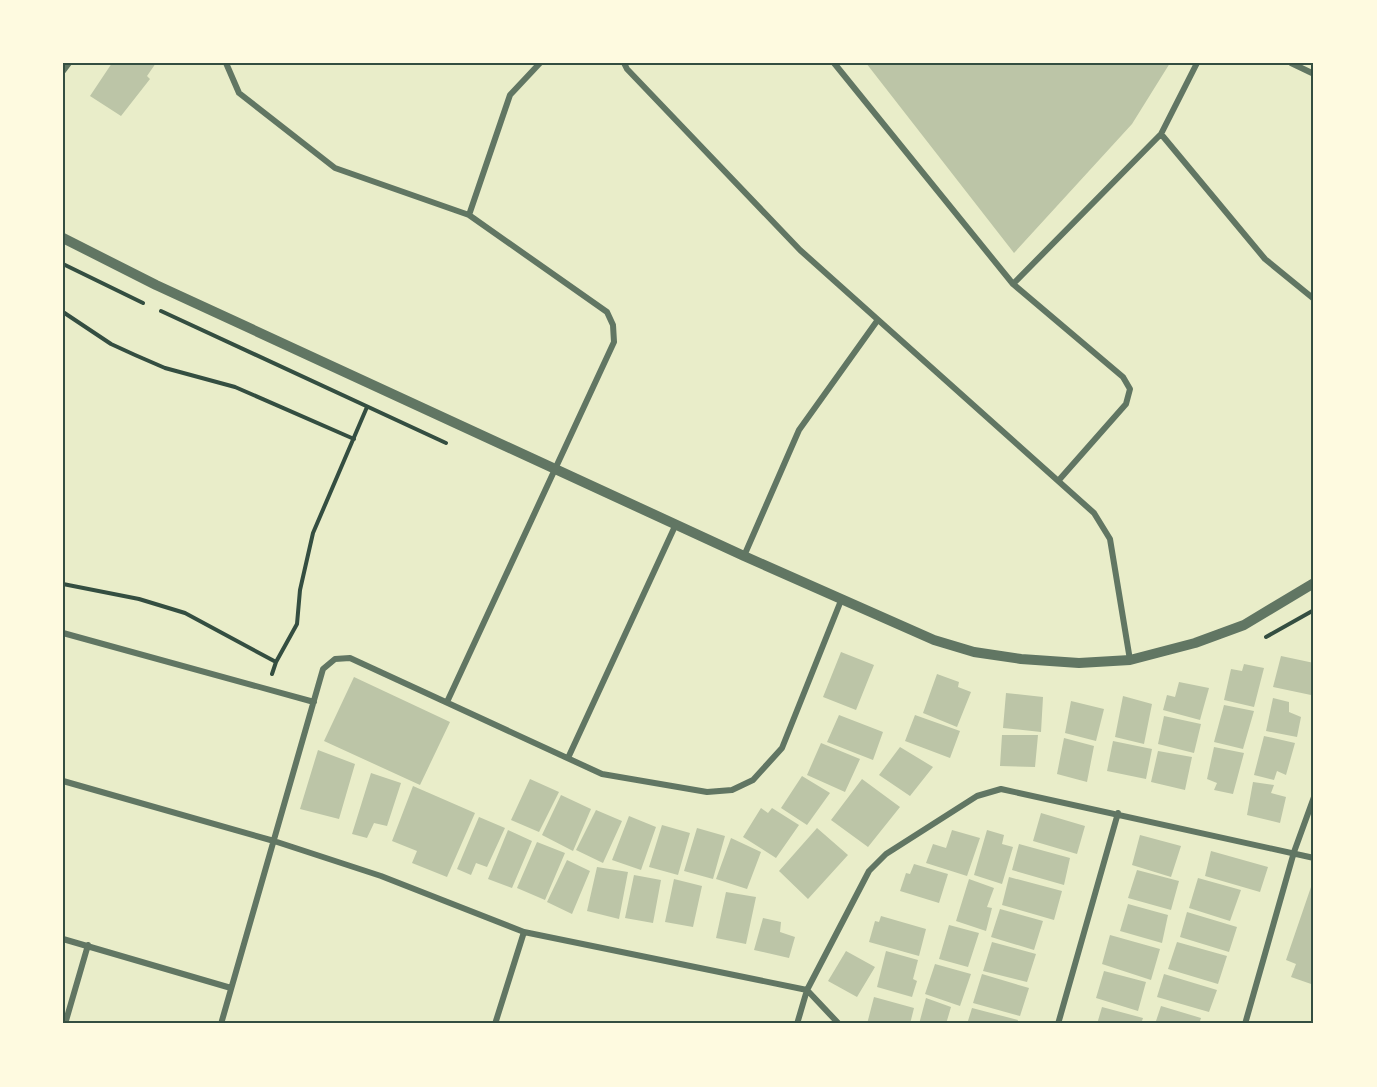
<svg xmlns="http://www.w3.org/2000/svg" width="1377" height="1087" font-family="Roboto,sans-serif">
  <rect width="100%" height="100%" fill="#e9edc9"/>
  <path fill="#bcc5a7" d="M 112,63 L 156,63 L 147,76 L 150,79 L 121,116 L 90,96 Z
    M 866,63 L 1170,63 L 1132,124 L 1014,253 Z
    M 841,652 L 874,665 L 856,710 L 823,697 Z
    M 1281,656 L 1314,663 L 1311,695 L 1273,687 Z
    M 1244,664 L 1264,668 L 1254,707 L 1224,700 L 1231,669 L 1242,671 Z
    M 937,674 L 959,682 L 958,687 L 971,692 L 957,727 L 923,713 Z
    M 354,677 L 450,722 L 420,785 L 324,741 Z
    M 1179,682 L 1209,688 L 1200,720 L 1163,710 L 1167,695 L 1175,697 Z
    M 1006,693 L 1043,697 L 1041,732 L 1003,728 Z
    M 1123,696 L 1152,704 L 1144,744 L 1115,737 Z
    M 1273,698 L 1289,702 L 1289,712 L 1301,717 L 1297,737 L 1266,731 Z
    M 1071,701 L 1104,709 L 1096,741 L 1065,733 Z
    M 1224,705 L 1254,711 L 1243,749 L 1214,742 Z
    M 839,715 L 883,732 L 873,760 L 827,742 Z
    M 915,715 L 960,731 L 950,758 L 905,741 Z
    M 1164,716 L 1201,724 L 1194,753 L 1158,744 Z
    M 1002,735 L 1038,735 L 1035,767 L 1000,766 Z
    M 1264,736 L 1295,743 L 1286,775 L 1277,771 L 1274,780 L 1254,775 Z
    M 1064,738 L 1094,746 L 1087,782 L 1057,774 Z
    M 1113,741 L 1152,749 L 1146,779 L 1107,771 Z
    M 821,743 L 860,759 L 845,792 L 807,775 Z
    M 900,747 L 933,767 L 910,796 L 879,775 Z
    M 1214,747 L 1244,753 L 1233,794 L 1214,790 L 1217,783 L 1207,779 Z
    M 318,750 L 355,764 L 339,819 L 300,809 Z
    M 1158,751 L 1192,757 L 1185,790 L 1151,782 Z
    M 371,773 L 401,783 L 387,826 L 374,823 L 367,838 L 352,834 Z
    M 802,776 L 830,793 L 807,825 L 781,808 Z
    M 530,779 L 559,792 L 539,832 L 511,820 Z
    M 862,779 L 900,807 L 868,847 L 831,820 Z
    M 1253,782 L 1274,785 L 1271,793 L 1286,797 L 1280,823 L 1247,815 Z
    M 413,786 L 475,813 L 447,877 L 412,863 L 417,851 L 392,841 Z
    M 561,795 L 591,809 L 573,851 L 542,835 Z
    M 761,808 L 768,813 L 772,808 L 799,825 L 776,858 L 743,837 Z
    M 596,810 L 622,821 L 603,863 L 576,850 Z
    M 1041,813 L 1085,826 L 1077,854 L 1033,841 Z
    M 629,816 L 656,827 L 641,870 L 612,860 Z
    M 479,817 L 505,828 L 487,867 L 476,863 L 471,875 L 457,869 Z
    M 662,825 L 690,833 L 678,875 L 649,867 Z
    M 697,828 L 725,836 L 713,879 L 684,871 Z
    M 817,828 L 848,855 L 808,899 L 779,871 Z
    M 508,830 L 532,841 L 512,888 L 488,879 Z
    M 952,830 L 980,838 L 967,876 L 926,863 L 933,844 L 946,848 Z
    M 987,830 L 1004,835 L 1002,844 L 1013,847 L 1002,884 L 974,875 Z
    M 1140,835 L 1181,846 L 1171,877 L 1132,865 Z
    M 731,838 L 761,852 L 747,889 L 716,879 Z
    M 537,842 L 565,853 L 545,900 L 517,888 Z
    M 1019,844 L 1070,858 L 1064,885 L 1012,870 Z
    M 1211,851 L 1268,867 L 1260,892 L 1205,876 Z
    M 567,860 L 590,871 L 572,914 L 547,902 Z
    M 914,864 L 948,874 L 939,903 L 900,891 L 906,873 L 910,874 Z
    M 597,867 L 628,872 L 619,919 L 587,911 Z
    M 1137,870 L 1179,881 L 1171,910 L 1128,898 Z
    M 634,875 L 661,880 L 653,923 L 625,918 Z
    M 1009,877 L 1062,891 L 1054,920 L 1002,905 Z
    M 1198,878 L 1241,890 L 1230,921 L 1189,908 Z
    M 674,879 L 702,886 L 693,927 L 665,922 Z
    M 969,879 L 994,888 L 987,907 L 992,908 L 986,931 L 956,921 Z
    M 1311,887 L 1314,888 L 1314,985 L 1291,977 L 1296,964 L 1286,960 Z
    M 726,892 L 756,897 L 746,944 L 716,938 Z
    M 1128,904 L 1168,915 L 1162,943 L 1120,931 Z
    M 1000,909 L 1043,921 L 1034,950 L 991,937 Z
    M 1187,912 L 1237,927 L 1229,952 L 1180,937 Z
    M 881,916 L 926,929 L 919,956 L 869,942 L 875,921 L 879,922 Z
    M 763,918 L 781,922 L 780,932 L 795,937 L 789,958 L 754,950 Z
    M 949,925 L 979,933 L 968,967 L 939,959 Z
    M 1110,935 L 1160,949 L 1151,980 L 1102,964 Z
    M 992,942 L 1036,954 L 1027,982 L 983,971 Z
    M 1177,942 L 1227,956 L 1218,984 L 1168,969 Z
    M 846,951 L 875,967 L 857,997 L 828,981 Z
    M 886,951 L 918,960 L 913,979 L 917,981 L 912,997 L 877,987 Z
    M 935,964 L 971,974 L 960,1006 L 925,994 Z
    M 1104,971 L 1146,982 L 1138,1011 L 1096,998 Z
    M 982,974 L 1029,988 L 1020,1016 L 973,1003 Z
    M 1164,974 L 1217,990 L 1209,1012 L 1157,997 Z
    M 874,997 L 914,1008 L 910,1024 L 867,1024 Z
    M 926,998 L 951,1007 L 946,1024 L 919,1024 Z
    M 1161,1006 L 1201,1018 L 1199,1024 L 1155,1024 Z
    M 1102,1007 L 1143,1018 L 1141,1024 L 1097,1024 Z
    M 972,1008 L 1018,1020 L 1017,1024 L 967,1024 Z"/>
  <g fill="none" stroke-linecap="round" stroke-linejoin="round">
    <path stroke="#344e41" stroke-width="4" d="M 63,264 L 143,303
      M 161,311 L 446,443
      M 63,312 L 111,344 L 135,355 L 165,368 L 235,387 L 354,439
      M 63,584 L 139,599 L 185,613 L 276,662 L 272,674
      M 1266,637 L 1314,610
      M 276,662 L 297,624 L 300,590 L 313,533 L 367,407"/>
    <path stroke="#617663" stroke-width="6" d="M 226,63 L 239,93 L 335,168 L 469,215 L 607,312 L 613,325 L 614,342 L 447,702
      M 624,63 L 627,69 L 800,250 L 1094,513 L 1110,539 L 1130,660
      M 834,63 L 1013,284 L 1123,377 L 1130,389 L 1126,404 L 1059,480
      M 1291,63 L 1314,74
      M 63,71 L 69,63
      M 1161,134 L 1265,259 L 1314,299
      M 469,215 L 510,95 L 540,63
      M 1013,284 L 1161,134 L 1197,63
      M 744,556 L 799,430 L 877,321
      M 63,633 L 314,702
      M 568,758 L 676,524
      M 63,781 L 274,841 L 381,876 L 524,932 L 807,990 L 839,1024
      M 63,939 L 231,988
      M 65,1024 L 88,945
      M 221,1024 L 323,669 L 335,659 L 350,658 L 602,774 L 707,792 L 732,790 L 753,780 L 782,748 L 842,598
      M 495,1024 L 524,932
      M 797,1024 L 807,990 L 869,871 L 886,854 L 977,796 L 1001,789 L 1314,858
      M 1058,1024 L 1118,813
      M 1245,1024 L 1294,852 L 1314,797"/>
    <path stroke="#617663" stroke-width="10" d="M 63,238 L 156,285 L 744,556 L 934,640 L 974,652 L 1021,659 L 1079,663 L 1130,660 L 1195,643 L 1244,625 L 1314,583"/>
  </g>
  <rect width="1377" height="1087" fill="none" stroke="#fefae0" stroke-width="129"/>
  <rect x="64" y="64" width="1248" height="958" fill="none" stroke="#344e41" stroke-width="2"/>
</svg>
